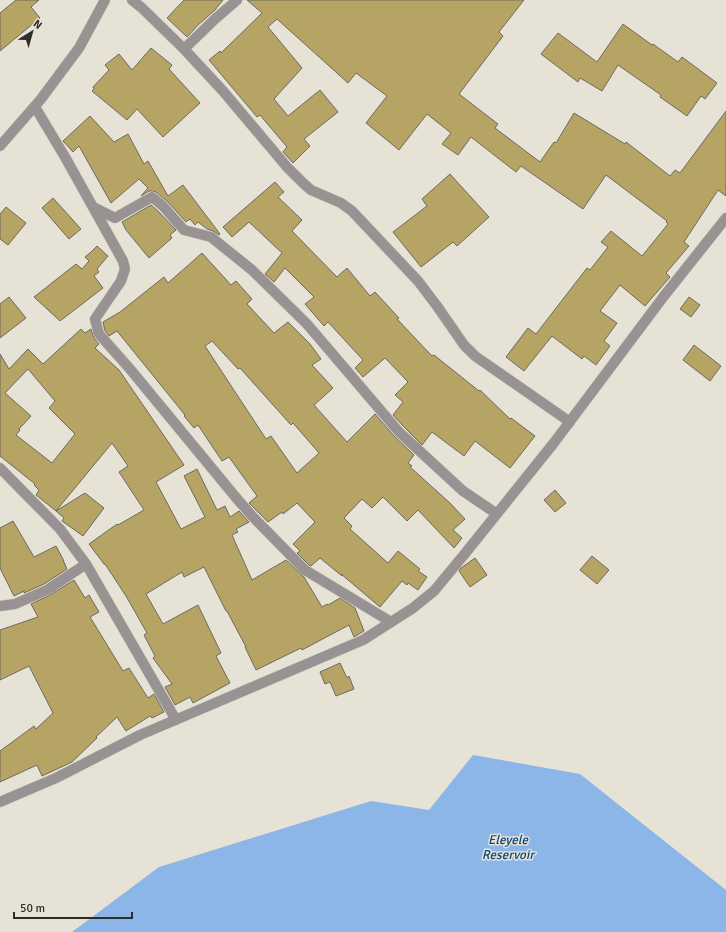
<svg xmlns="http://www.w3.org/2000/svg" width="726" height="932" font-family="Signika,sans-serif">
  <rect width="100%" height="100%" fill="#e6e3d6"/>
  <path fill="#8cb6e8" d="M 473,755 L 580,774 L 726,890 L 726,932 L 72,932 L 159,867 L 371,801 L 429,810 Z"/>
  <path fill="#b6a465" stroke="#6d6a5f" fill-rule="evenodd" d="M 16,0 L 39,0 L 31,7 L 40,18 L 0,51 L 0,13 Z
    M 184,0 L 223,0 L 215,10 L 198,25 L 187,37 L 167,18 Z
    M 247,0 L 524,0 L 499,32 L 503,36 L 459,94 L 498,124 L 495,128 L 540,162 L 554,142 L 556,143 L 574,113 L 625,144 L 626,142 L 670,176 L 675,170 L 680,173 L 726,111 L 726,196 L 718,190 L 684,242 L 689,246 L 666,273 L 670,277 L 645,306 L 620,285 L 600,311 L 617,323 L 604,341 L 610,346 L 596,365 L 584,356 L 582,359 L 552,336 L 524,371 L 506,357 L 528,328 L 536,334 L 587,268 L 590,270 L 608,247 L 601,242 L 611,231 L 642,256 L 668,224 L 666,222 L 667,221 L 606,175 L 583,209 L 521,166 L 516,172 L 471,137 L 458,155 L 442,144 L 451,133 L 427,114 L 399,150 L 366,123 L 387,96 L 356,73 L 348,83 L 277,19 L 268,27 L 302,68 L 274,99 L 288,116 L 320,90 L 338,112 L 304,139 L 310,146 L 293,163 L 283,152 L 287,147 L 260,115 L 257,117 L 209,60 L 220,51 L 221,53 L 262,13 Z
    M 623,24 L 652,45 L 653,44 L 678,62 L 682,57 L 717,83 L 705,99 L 701,96 L 687,116 L 660,97 L 661,95 L 618,65 L 602,91 L 580,78 L 578,82 L 541,54 L 558,33 L 597,62 Z
    M 151,48 L 172,65 L 169,69 L 200,103 L 163,137 L 137,109 L 127,120 L 92,91 L 94,89 L 93,87 L 109,70 L 105,65 L 119,54 L 132,70 Z
    M 90,116 L 114,142 L 128,134 L 144,164 L 148,161 L 168,196 L 183,185 L 220,234 L 219,235 L 213,231 L 207,229 L 198,222 L 195,225 L 190,219 L 186,222 L 168,202 L 156,192 L 152,191 L 149,191 L 141,196 L 148,188 L 139,179 L 111,203 L 79,146 L 73,152 L 63,141 Z
    M 450,174 L 489,217 L 457,246 L 453,242 L 421,267 L 393,232 L 427,206 L 422,199 Z
    M 275,182 L 284,192 L 278,197 L 302,220 L 292,231 L 337,277 L 347,268 L 370,296 L 375,292 L 399,318 L 397,319 L 432,356 L 434,355 L 479,391 L 480,390 L 510,419 L 511,418 L 535,436 L 510,468 L 475,441 L 464,456 L 432,432 L 422,445 L 404,427 L 393,415 L 403,402 L 395,395 L 408,382 L 385,358 L 363,377 L 355,368 L 363,360 L 328,322 L 324,326 L 305,304 L 314,297 L 285,268 L 274,282 L 265,274 L 282,253 L 249,222 L 232,237 L 223,227 Z
    M 53,198 L 81,229 L 69,239 L 42,208 Z
    M 151,205 L 158,211 L 176,230 L 170,235 L 172,238 L 149,258 L 126,230 L 122,222 Z
    M 6,207 L 26,223 L 8,245 L 0,239 L 0,214 Z
    M 97,246 L 108,256 L 97,269 L 99,272 L 94,276 L 103,288 L 60,321 L 34,297 L 76,264 L 82,269 L 89,261 L 85,257 L 91,252 Z
    M 202,253 L 231,285 L 236,281 L 252,299 L 247,304 L 274,333 L 288,322 L 310,344 L 321,359 L 312,365 L 333,388 L 314,405 L 347,442 L 375,414 L 394,436 L 414,455 L 408,463 L 412,466 L 410,467 L 450,503 L 465,519 L 453,530 L 462,538 L 454,548 L 418,510 L 407,521 L 383,497 L 372,508 L 362,499 L 344,518 L 352,526 L 350,529 L 388,563 L 398,551 L 420,569 L 418,571 L 427,577 L 418,590 L 408,583 L 407,585 L 402,581 L 380,607 L 341,574 L 342,576 L 320,558 L 311,566 L 309,565 L 297,553 L 300,551 L 293,544 L 315,522 L 297,503 L 283,514 L 282,512 L 268,522 L 249,503 L 257,496 L 229,457 L 222,461 L 198,425 L 194,428 L 184,416 L 185,415 L 117,331 L 109,336 L 105,331 L 103,322 L 120,312 L 164,277 L 168,283 ZM 212,341 L 238,369 L 240,368 L 291,425 L 293,423 L 319,453 L 297,473 L 271,436 L 266,439 L 205,346 Z
    M 9,297 L 26,318 L 0,338 L 0,304 Z
    M 689,297 L 700,305 L 691,317 L 680,309 Z
    M 81,329 L 85,333 L 91,329 L 94,338 L 99,344 L 95,348 L 119,370 L 184,465 L 156,482 L 181,529 L 205,517 L 184,476 L 197,469 L 217,510 L 225,506 L 230,517 L 239,511 L 249,522 L 236,529 L 238,532 L 232,535 L 252,580 L 286,560 L 304,577 L 322,607 L 327,604 L 328,605 L 340,598 L 355,608 L 364,631 L 354,637 L 349,625 L 302,650 L 301,648 L 256,670 L 245,647 L 246,647 L 227,611 L 226,611 L 204,567 L 184,577 L 182,572 L 146,594 L 163,624 L 198,605 L 221,653 L 216,656 L 230,683 L 193,703 L 190,697 L 175,705 L 165,687 L 172,684 L 153,658 L 155,656 L 144,635 L 147,633 L 126,596 L 105,564 L 104,564 L 89,544 L 117,524 L 118,525 L 144,510 L 119,472 L 128,466 L 112,443 L 56,511 L 36,495 L 39,490 L 34,485 L 35,484 L 0,456 L 0,354 L 9,369 L 28,349 L 43,364 ZM 28,369 L 55,401 L 49,408 L 75,434 L 52,463 L 16,435 L 20,430 L 19,429 L 31,416 L 5,393 Z
    M 694,345 L 721,366 L 710,381 L 683,360 Z
    M 555,490 L 566,503 L 555,512 L 544,500 Z
    M 85,493 L 104,508 L 83,536 L 62,521 L 64,518 L 56,511 Z
    M 13,521 L 34,557 L 56,546 L 64,561 L 63,562 L 64,562 L 67,569 L 44,584 L 24,593 L 24,591 L 14,596 L 0,568 L 0,528 Z
    M 592,556 L 609,570 L 597,584 L 580,570 Z
    M 475,558 L 487,575 L 470,587 L 459,571 L 461,568 Z
    M 74,580 L 85,598 L 89,595 L 99,612 L 90,617 L 123,671 L 129,668 L 148,698 L 154,694 L 164,712 L 152,718 L 150,716 L 126,731 L 117,717 L 96,737 L 97,738 L 72,762 L 42,776 L 37,765 L 0,782 L 0,751 L 34,726 L 36,729 L 53,713 L 29,666 L 0,680 L 0,630 L 38,617 L 31,604 L 50,595 Z
    M 340,663 L 347,678 L 349,676 L 354,689 L 336,696 L 330,682 L 325,684 L 320,672 Z"/>
  <g fill="none" stroke-linecap="round" stroke-linejoin="round">
    <g stroke="#c1bfb3" stroke-width="11">
      <path id="street" d="M 132,0 L 142,8 L 184,49 L 223,91 L 287,167 L 303,183 L 311,190 L 341,203 L 352,211 L 418,281 L 437,306 L 464,345 L 475,356 L 570,422
        M 184,49 L 215,19 L 237,0
        M 35,107 L 65,157 L 123,261 L 125,269 L 121,281 L 95,319 L 99,334 L 130,369 L 238,500 L 254,518 L 305,570 L 391,622
        M 0,146 L 41,99 L 79,48 L 105,0
        M 93,207 L 115,218 L 152,197 L 163,206 L 184,230 L 211,237 L 252,270 L 307,324 L 399,432 L 463,491 L 497,514
        M 0,468 L 60,529 L 86,564 L 176,720
        M 0,606 L 15,604 L 47,590 L 86,564
        M 0,802 L 56,778 L 140,735 L 363,640 L 413,608 L 434,591 L 463,556 L 553,444 L 664,296 L 726,218"/>
    </g>
    <use href="#street" stroke="#989293" stroke-width="10"/>
  </g>
  <g text-anchor="middle" dominant-baseline="central" stroke-width="3" stroke-linejoin="round" paint-order="stroke">
    <g font-size="13" font-style="italic" fill="#094782" stroke="#e6e3d6">
      <text x="508" y="840">Eleyele<tspan x="508" dy="15">Reservoir</tspan></text>
    </g>
  </g>
  <g transform="translate(32 32) rotate(37)" stroke="#e6e3d6" stroke-width="3" paint-order="stroke">
  <path d="M0-3L7 15L0 10L-7 15Z" fill="#2f2d29"/>
  <text y="-6" font-size="11" font-weight="bold" text-anchor="middle" fill="#2f2d29">N</text>
  </g>
  <path d="M14 912v6h118v-6" fill="none" stroke="#2f2d29" stroke-width="2"/>
  <text x="20" y="912" font-size="12" fill="#2f2d29" stroke="#e6e3d6" stroke-width="3" paint-order="stroke">50 m</text>
</svg>
